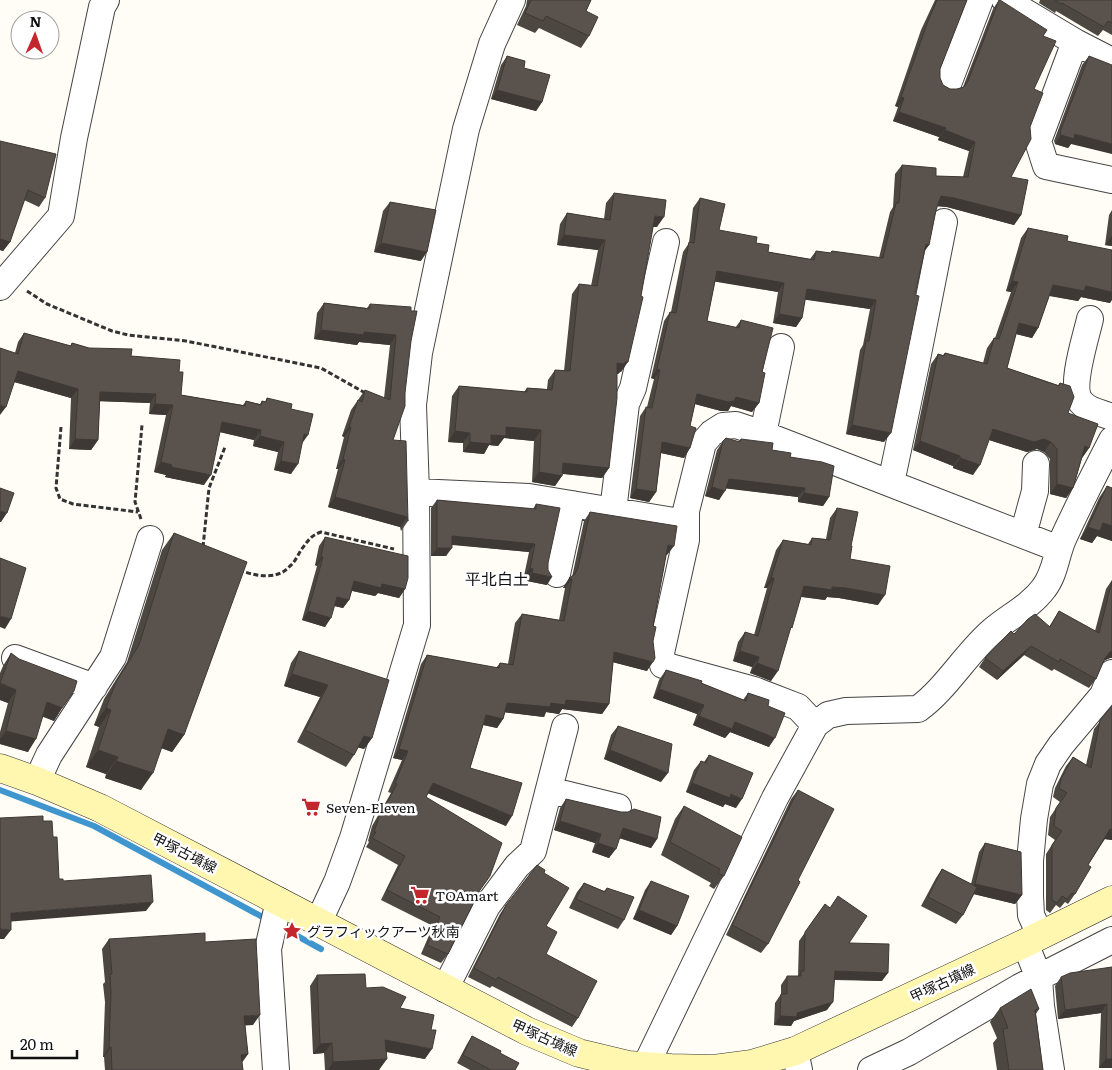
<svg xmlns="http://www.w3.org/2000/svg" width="1112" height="1070" font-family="Literata,'Noto Sans JP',serif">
  <rect width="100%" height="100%" fill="#fffdf5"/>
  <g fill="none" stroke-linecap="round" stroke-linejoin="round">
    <path stroke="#3f96cf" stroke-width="6" d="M 0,790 L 94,826 L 268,920
      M 279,926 L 321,949"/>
    <g stroke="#444" stroke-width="28">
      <path id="street" d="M 1005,0 L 1075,42 L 1112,61
        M 1075,42 L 1038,141 L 1046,166 L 1112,180
        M 948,84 L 980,0
        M 0,287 L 61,216 L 74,138 L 102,7 L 106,0
        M 1090,319 C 1086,337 1069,388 1081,402 C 1088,411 1102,413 1112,417
        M 763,434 L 781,347
        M 891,483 L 917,359 L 944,222
        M 416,492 L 529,497 L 686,523
        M 613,511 L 626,404 L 633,388 L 666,242
        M 1023,535 L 1035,491 L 1036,464
        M 557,574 L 572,504
        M 15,658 L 94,687
        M 815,725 L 798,707 L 754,690 L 663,665 L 661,653 L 686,540 L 686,511 L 703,443 L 712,433 L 723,426 L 736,425 L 763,434 L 1059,549
        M 37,781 L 49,755 L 113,657 L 150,539
        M 549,790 L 618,807
        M 318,923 L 337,882 L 353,838 L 417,625 L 416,492 L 413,405 L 419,353 L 466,129 L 492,44 L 512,0
        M 1040,935 L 1031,915 L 1030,896 L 1030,861 L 1034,819 L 1040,784 L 1048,764 L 1061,745 L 1103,695 L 1112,673
        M 1025,943 L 1039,978 L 1041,1006 L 1051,1070
        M 445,989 L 487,906 L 517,866 L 533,851 L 565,727
        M 795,1051 L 799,1070
        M 645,1067 L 775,798 L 815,725 L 828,715 L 846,711 L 918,709 C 945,690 965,655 991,632 C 1008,617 1030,607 1044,588 C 1055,574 1056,555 1063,539 C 1078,506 1095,473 1112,440
        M 276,1070 L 268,949 L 279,901
        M 871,1070 L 909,1052 L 1020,987 L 1112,940"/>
    </g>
    <g stroke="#333" stroke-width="29">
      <path id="secondary" d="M 0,768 L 37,781 L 100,808 L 527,1031 L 579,1053 L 629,1065 L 671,1068 L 714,1069 L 752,1064 L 795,1051 L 1025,943 L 1112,900"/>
    </g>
    <path stroke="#333" stroke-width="3" stroke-dasharray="5 2.5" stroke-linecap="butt" d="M 27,291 L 47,304 L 112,331 L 128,335 L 186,341 L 321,368 L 367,394
      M 61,427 L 56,488 L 60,499 L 73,504 L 138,512
      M 141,519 L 135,502 L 142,425
      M 203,547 L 209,488 L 225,447
      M 239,570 C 256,576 277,581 290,566 C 295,562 298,555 301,550 C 308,541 310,536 321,532 L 394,549"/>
    <use href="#street" stroke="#fff" stroke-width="26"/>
    <use href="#secondary" stroke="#fff6b0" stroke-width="28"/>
  </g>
  <path fill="#4d4742" d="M 527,0 L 591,0 L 586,11 L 589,36 L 581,48 L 539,28 L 535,33 L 517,25 L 526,6 Z
    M 935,0 L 967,0 L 940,69 L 940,78 L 943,85 L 950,89 L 957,89 L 963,87 L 993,9 L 999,0 L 1043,36 L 1034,89 L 1011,177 L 1021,215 L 1014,225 L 947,207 L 937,206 L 929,245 L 924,252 L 884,442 L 846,434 L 860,350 L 863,345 L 870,309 L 805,299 L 802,318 L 796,327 L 773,323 L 778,292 L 715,281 L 707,321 L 735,328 L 741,320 L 762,372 L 759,403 L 752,412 L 731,406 L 728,411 L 721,411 L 695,404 L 690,426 L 690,448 L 684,458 L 661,453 L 656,492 L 649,502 L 630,498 L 640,416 L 646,407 L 647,407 L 654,379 L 651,378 L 664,321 L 670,312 L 671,312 L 683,252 L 689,243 L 693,208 L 700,198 L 719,230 L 756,243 L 768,252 L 810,259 L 816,251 L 830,253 L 832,251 L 879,258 L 890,212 L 893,207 L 895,174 L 902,165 L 936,176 L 963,177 L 969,151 L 938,140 L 939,137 L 893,121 L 898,107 L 895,106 L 921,30 Z
    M 1040,0 L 1112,0 L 1112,35 L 1103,30 L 1098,36 L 1056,11 L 1055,13 L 1039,3 Z
    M 507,56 L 524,68 L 542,102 L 536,111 L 491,99 L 501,65 Z
    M 1089,56 L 1071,144 L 1068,148 L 1055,144 L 1054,141 L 1082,65 Z
    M 0,141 L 45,198 L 39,207 L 24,200 L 10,242 L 3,251 L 0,250 Z
    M 614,193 L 657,227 L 653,227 L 621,372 L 620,372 L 618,374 L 617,374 L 609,468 L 602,478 L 563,474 L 555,486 L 532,482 L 534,441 L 504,438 L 498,446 L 489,445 L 484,454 L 463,452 L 463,443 L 448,442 L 452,396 L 459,386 L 524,392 L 527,388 L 547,389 L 548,380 L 555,370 L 564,371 L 572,294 L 579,284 L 591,286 L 598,250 L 557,245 L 560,224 L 567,213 L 604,219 L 606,203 Z
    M 390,202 L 421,261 L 374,252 L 383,211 Z
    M 1112,210 L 1112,246 L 1105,245 L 1109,215 Z
    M 1028,228 L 1067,241 L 1110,303 L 1081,297 L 1078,301 L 1049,296 L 1038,328 L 1032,338 L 1016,334 L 1007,368 L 1058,385 L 1060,383 L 1068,413 L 1089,448 L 1082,458 L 1073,488 L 1066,498 L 1050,494 L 1050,459 L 1044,452 L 1037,449 L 1027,452 L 989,440 L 973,475 L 953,468 L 953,466 L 913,450 L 931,364 L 938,354 L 943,355 L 945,353 L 983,363 L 987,348 L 994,338 L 995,338 L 1011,292 L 1006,291 L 1021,238 Z
    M 324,303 L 367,308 L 370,304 L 411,341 L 393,440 L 408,521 L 401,531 L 400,527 L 328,507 L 338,469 L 336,469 L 344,437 L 342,436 L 351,410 L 365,390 L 384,398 L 390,345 L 359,342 L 357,345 L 314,339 L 317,313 Z
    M 24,333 L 70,346 L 72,343 L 89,348 L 131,356 L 179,372 L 181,395 L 243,405 L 246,401 L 260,404 L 262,401 L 265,402 L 267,398 L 291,409 L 302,444 L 291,474 L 274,470 L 278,452 L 253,446 L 254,440 L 220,432 L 204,485 L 165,477 L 166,475 L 154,472 L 166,415 L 149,414 L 150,403 L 100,401 L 98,440 L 91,450 L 69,449 L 71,398 L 14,382 L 15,353 L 18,342 Z
    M 741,439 L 790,457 L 829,497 L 823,506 L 798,502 L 798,497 L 726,488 L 719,500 L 705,496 L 717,450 L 723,441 L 739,442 Z
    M 1107,486 L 1112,488 L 1112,541 L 1097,536 L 1092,543 L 1080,539 L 1099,498 Z
    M 437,500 L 533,509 L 536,504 L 548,563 L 547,585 L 527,581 L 528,577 L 524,576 L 529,552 L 452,545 L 446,556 L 431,556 L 431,508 Z
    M 837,508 L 851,546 L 850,559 L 878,605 L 839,598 L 827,597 L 825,600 L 801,597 L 789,631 L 771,681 L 750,673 L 752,667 L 733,661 L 738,642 L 745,632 L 754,635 L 767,588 L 764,588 L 776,550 L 783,540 L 808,544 L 812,538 L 826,539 L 830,518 Z
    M 590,512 L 667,555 L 666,555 L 653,626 L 647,671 L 613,662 L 609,704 L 602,714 L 562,709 L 559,714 L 546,712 L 544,717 L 505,712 L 503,719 L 497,728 L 483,725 L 470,768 L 506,826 L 428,793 L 426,797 L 479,891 L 448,954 L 441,963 L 421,954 L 433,926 L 381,900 L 398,865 L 366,847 L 369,842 L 368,841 L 372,826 L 391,793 L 388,792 L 402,760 L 393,758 L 421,664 L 427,655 L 496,668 L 500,663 L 508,664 L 515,623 L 522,614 L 559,620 L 565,588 L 563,588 L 572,577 L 584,521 Z
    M 174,533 L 184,735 L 172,752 L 161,748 L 141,790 L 105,778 L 106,774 L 86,767 L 99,727 L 94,725 L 104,699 L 127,662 L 162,550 Z
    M 325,537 L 405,589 L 399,598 L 378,593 L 375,596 L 352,591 L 349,600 L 343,608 L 334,606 L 325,627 L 302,620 L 317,566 L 315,565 L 319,546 Z
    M 1112,580 L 1112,658 L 1110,658 L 1103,661 L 1096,679 L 1089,688 L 1054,669 L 1052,671 L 1024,655 L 997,680 L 979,667 L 985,658 L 1014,634 L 1049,627 L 1059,611 L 1095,631 L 1106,589 Z
    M 299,651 L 372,738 L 364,749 L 358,747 L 354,755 L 346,767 L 297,742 L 320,697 L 284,686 L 291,663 Z
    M 11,653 L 62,708 L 54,721 L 43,716 L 28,752 L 0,744 L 0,732 L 8,703 L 0,700 L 0,673 L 3,666 Z
    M 666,670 L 701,683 L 743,700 L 748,693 L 768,706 L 769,747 L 730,732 L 725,738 L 693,725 L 697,714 L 653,698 L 659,680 Z
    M 1112,706 L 1112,840 L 1105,839 L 1088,865 L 1075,894 L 1068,904 L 1065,902 L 1060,908 L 1056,905 L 1050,913 L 1046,910 L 1046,854 L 1055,840 L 1048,835 L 1050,817 L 1060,802 L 1053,797 L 1055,788 L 1066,766 L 1073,757 L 1086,765 L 1094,729 Z
    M 618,726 L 661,782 L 604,759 L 611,735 Z
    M 709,755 L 736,808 L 725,804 L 723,807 L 686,792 L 694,770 L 701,761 L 704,762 Z
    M 798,790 L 798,880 L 768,944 L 761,953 L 726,935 L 791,799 Z
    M 566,799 L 657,839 L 651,848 L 619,838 L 609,858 L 592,852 L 595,843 L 554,830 L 560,808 Z
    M 684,806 L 724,876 L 714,889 L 709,886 L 711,883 L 661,855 L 675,819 Z
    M 985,843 L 1022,895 L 1015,904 L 974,894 L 963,915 L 956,924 L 921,906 L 936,878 L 942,869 L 971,884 L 979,852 Z
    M 544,873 L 546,954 L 578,1018 L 572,1027 L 492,986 L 490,988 L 468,977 L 500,914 L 506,905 Z
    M 651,881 L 677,926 L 671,935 L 633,919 L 645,890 Z
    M 584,883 L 604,891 L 607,888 L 624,920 L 618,929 L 569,908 L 577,892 Z
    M 825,904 L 849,943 L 882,981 L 834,980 L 827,1010 L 794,1021 L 791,1026 L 774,1025 L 775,1003 L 781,994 L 781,985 L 787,976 L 798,976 L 799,941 Z
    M 109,939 L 205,942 L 253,1025 L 245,1025 L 248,1054 L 242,1062 L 243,1070 L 105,1070 L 104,1057 L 103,1057 L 105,1002 L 103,984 L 105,982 L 102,949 Z
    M 1112,967 L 1112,1068 L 1099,1068 L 1101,1013 L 1058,1019 L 1055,986 L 1061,977 Z
    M 317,975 L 366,988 L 400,1008 L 425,1059 L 386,1052 L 379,1070 L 325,1070 L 324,1053 L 313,1054 L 310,986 Z
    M 1000,1008 L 1039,1009 L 1036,1014 L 1043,1070 L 997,1070 L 993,1043 L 997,1038 L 990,1022 Z
    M 472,1036 L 500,1053 L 515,1070 L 470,1070 L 457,1063 L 467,1044 Z"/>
  <path fill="#3f3936" d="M 497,90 L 542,102 L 536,111 L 491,99 Z
    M 901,97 L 904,98 L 898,107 L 895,106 Z
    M 899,112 L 946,128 L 939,137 L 893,121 Z
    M 945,130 L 975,142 L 969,151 L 938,140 Z
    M 1075,134 L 1112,144 L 1112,154 L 1071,144 L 1068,148 L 1055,144 L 1061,135 Z
    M 941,196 L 954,198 L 1021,215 L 1014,225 L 947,207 L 934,206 Z
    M 655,216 L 664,217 L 657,227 L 647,226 Z
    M 564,235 L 605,240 L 598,250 L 557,245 Z
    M 1112,236 L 1112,246 L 1105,245 Z
    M 0,239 L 10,242 L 3,251 L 0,250 Z
    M 381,243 L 427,252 L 421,261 L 374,252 Z
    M 926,244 L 929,245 L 922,254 Z
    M 717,271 L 784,283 L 778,292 L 711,281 Z
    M 1012,281 L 1018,282 L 1011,292 L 1006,291 Z
    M 1053,285 L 1086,286 L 1112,292 L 1112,300 L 1110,303 L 1081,297 L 1078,301 L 1046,295 Z
    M 807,289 L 876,300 L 870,309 L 800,299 Z
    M 779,314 L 802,318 L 796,327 L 773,323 Z
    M 1019,323 L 1038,328 L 1032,338 L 1012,333 Z
    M 321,330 L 364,332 L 396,335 L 390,345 L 359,342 L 357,345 L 314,339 Z
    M 625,362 L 628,362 L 621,372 L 620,372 L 618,374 L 610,373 L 617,363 Z
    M 657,369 L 660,370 L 654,379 L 651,378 Z
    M 18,371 L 78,389 L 71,398 L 11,381 Z
    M 100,392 L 156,394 L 150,403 L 93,401 Z
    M 697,394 L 736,397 L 759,403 L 752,412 L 731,406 L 728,411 L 721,411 L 691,403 Z
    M 155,404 L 173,405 L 166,415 L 149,414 Z
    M 0,405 L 6,407 L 0,415 Z
    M 222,422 L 261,430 L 254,440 L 215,431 Z
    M 852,425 L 891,433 L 884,442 L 846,434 Z
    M 349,427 L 351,427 L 344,437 L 342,436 Z
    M 506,427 L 541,430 L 534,441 L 504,438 L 498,446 L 489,445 L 484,454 L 463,452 L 470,442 L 491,435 Z
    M 993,429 L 1044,439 L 1051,442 L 1044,452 L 1037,449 L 1027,452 L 986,439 Z
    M 455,431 L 470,433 L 463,443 L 448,442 Z
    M 304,434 L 308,435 L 301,445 Z
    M 260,436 L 284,442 L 278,452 L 253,446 Z
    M 75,439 L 98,440 L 91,450 L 69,449 Z
    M 920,441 L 960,456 L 953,466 L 913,450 Z
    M 662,442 L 690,448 L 684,458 L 656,452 Z
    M 1085,446 L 1089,448 L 1082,458 L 1078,456 Z
    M 960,458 L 980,465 L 973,475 L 953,468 Z
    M 343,459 L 345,460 L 338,469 L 336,469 Z
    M 281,461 L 298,464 L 291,474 L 274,470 Z
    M 161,462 L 172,465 L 166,475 L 154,472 Z
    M 563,463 L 609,468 L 602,478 L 556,473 Z
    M 171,467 L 211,475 L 204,485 L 165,477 Z
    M 539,472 L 562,476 L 555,486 L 532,482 Z
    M 729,479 L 805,488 L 798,497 L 722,488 Z
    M 1057,484 L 1073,488 L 1066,498 L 1050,494 Z
    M 712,487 L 725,491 L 719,500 L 705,496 Z
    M 636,489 L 656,492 L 649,502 L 630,498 Z
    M 804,493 L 829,497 L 823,506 L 798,502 Z
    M 335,497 L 407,517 L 400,527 L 328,507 Z
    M 0,511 L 7,513 L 1,522 L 0,522 Z
    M 1103,523 L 1112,526 L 1112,541 L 1097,536 L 1092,543 L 1080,539 L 1088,527 Z
    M 452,536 L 535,544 L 529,552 L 447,544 Z
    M 668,545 L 674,546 L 667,555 L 662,554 Z
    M 437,548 L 452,548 L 446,556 L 431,556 Z
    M 321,557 L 323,557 L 317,566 L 315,565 Z
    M 530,568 L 533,569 L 528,577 L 524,576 Z
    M 532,573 L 552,577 L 547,585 L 527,581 Z
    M 569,578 L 572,579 L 565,588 L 563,588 Z
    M 771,578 L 774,578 L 767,588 L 764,588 Z
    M 354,581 L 382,584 L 405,589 L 399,598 L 378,593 L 375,596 L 349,590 Z
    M 804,586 L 846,588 L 885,595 L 878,605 L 839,598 L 827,597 L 825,600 L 797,596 Z
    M 337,597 L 349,600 L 343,608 L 331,605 Z
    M 308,611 L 331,618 L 325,627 L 302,620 Z
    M 0,616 L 11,619 L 5,629 L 0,627 Z
    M 1031,646 L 1024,655 L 997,680 L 1003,671 Z
    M 740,651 L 759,657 L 752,667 L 733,661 Z
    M 1112,651 L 1112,658 L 1110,658 L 1103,661 L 1110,652 Z
    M 614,652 L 653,662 L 647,671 L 608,661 Z
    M 757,663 L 778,671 L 771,681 L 750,673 Z
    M 292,674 L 328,685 L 320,697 L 284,686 Z
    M 0,684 L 16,690 L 8,703 L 0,700 Z
    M 659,689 L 704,705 L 697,714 L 653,698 Z
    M 566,700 L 609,704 L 602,714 L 562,709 L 559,714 L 546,712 L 544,717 L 501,712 L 507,703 L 551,703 Z
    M 47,702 L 62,708 L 54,721 L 38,715 Z
    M 106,708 L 111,710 L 99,727 L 94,725 Z
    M 486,715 L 503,719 L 497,728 L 479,724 Z
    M 699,716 L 735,722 L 775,738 L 769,747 L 730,732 L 725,738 L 693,725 Z
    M 168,729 L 184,735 L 172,752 L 156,746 Z
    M 6,731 L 36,739 L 28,752 L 0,744 L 0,739 Z
    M 364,736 L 372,738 L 364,749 L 356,747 Z
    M 399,749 L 408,751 L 402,760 L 393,758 Z
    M 98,750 L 118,757 L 106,774 L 86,767 Z
    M 610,750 L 668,773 L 661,782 L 604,759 Z
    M 116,761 L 153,773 L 141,790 L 105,778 Z
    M 433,783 L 512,816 L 506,826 L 427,793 Z
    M 692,783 L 731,794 L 742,799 L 736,808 L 725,804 L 723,807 L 686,792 Z
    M 560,821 L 601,834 L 595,843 L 554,830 Z
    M 623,828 L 657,839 L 651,848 L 616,837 Z
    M 1110,829 L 1112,830 L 1112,840 L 1104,839 Z
    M 598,843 L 616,849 L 609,858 L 592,852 Z
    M 975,884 L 1022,895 L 1015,904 L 969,893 Z
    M 153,902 L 146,911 L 5,922 L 11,913 Z
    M 639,910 L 677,926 L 671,935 L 633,919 Z
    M 0,929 L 11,930 L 4,939 L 0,939 Z
    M 835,971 L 888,973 L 882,981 L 829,979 Z
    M 833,1002 L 827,1010 L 794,1021 L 791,1026 L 774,1025 L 780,1016 L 797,1013 Z
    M 1107,1004 L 1101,1013 L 1058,1019 L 1065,1010 Z
    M 260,1015 L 253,1025 L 237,1026 L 244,1016 Z
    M 385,1040 L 432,1049 L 425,1059 L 378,1050 Z
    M 332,1043 L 324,1053 L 313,1054 L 320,1044 Z
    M 109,1047 L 111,1047 L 104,1057 L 103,1057 Z
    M 248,1054 L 241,1064 L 241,1055 Z
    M 387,1059 L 379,1070 L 328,1070 L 333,1062 Z
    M 1106,1059 L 1112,1059 L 1112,1068 L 1099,1068 Z"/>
  <path fill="#5a524d" stroke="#3f3936" d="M 531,0 L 591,0 L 586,11 L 598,17 L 589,36 L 546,16 L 543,21 L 525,13 Z
    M 937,0 L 967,0 L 940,69 L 940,78 L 943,85 L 950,89 L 957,89 L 964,87 L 968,81 L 999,0 L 1000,0 L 1047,30 L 1043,36 L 1056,41 L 1034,89 L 1043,93 L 1030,127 L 1031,139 L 1011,177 L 1028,180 L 1021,215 L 954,198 L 941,196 L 936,210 L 929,245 L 926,244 L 915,295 L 919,296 L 891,433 L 852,425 L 866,341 L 869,341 L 876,300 L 807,289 L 802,318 L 779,314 L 784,283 L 717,271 L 707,321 L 739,328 L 741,320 L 773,328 L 762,372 L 765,373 L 759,403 L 736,397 L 734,401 L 728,402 L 697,394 L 690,426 L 696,428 L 690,448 L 662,442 L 656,492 L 636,489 L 646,407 L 652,408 L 660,370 L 657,369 L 670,312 L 676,313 L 689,242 L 694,243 L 700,198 L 725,204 L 719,230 L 757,237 L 756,243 L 769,245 L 768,252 L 814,260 L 816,251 L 831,253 L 832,251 L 883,258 L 896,203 L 899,203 L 902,165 L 936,168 L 936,176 L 968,177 L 975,142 L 945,130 L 946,128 L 899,112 L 904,98 L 901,97 L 928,21 Z
    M 1055,0 L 1112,0 L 1112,23 L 1108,21 L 1104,27 L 1062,3 L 1061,4 Z
    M 507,56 L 525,61 L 524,68 L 550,75 L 542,102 L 497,90 Z
    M 1089,56 L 1112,65 L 1112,144 L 1075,134 L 1074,139 L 1061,135 L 1060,132 Z
    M 0,141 L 56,154 L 45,198 L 28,190 L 10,242 L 0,239 Z
    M 614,193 L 666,200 L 664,217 L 655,216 L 641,296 L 643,297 L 628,362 L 625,362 L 625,364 L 617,363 L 617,398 L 609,468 L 563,463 L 562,476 L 539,472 L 541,430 L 506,427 L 506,436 L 491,435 L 491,444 L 470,442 L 470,433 L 455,431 L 459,386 L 527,392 L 527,388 L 552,390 L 555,370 L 570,371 L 579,284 L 597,286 L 605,240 L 564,235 L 567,213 L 610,220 Z
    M 390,202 L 436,210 L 427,252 L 381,243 Z
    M 1028,228 L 1068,236 L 1067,241 L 1112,250 L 1112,292 L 1086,286 L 1084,291 L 1053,285 L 1038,328 L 1019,323 L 1007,368 L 1059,386 L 1060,383 L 1070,386 L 1074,397 L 1068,413 L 1098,424 L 1089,448 L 1085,446 L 1073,488 L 1057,484 L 1057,449 L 1051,442 L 1044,439 L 1034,442 L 993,429 L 980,465 L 960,458 L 960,456 L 920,441 L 938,354 L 944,356 L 945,353 L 987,364 L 994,338 L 999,339 L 1018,282 L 1012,281 Z
    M 324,303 L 370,309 L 370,304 L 411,307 L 411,311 L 417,311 L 411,341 L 405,393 L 405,406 L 393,440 L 406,441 L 408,521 L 407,517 L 335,497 L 345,460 L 343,459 L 351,427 L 349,427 L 358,400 L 362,402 L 365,390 L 390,400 L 396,335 L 364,332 L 364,335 L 321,330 Z
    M 24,333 L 71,346 L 72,343 L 89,348 L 132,349 L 131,356 L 180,360 L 179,372 L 183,372 L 181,395 L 245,406 L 246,401 L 261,405 L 262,401 L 266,402 L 267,398 L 292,404 L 291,409 L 313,414 L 308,435 L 304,434 L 298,464 L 281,461 L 284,442 L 260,436 L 261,430 L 222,422 L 211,475 L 171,467 L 172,465 L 161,462 L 173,405 L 155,404 L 156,394 L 100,392 L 98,440 L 75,439 L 78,389 L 18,371 L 6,407 L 0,405 L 0,348 L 18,354 Z
    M 726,438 L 740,442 L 741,439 L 773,443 L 772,450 L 791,453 L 790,457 L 822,462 L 834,466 L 829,497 L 804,493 L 805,488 L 729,479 L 725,491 L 712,487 L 723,441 Z
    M 1107,486 L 1112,488 L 1112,526 L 1103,523 L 1100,531 L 1088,527 Z
    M 0,488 L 14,493 L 7,513 L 0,511 Z
    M 437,500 L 536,509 L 536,504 L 560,508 L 548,563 L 548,570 L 552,577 L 532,573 L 533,569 L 530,568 L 535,544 L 452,536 L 452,548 L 437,548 Z
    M 837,508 L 858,512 L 851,546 L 852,546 L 850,559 L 890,566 L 885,595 L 846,588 L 832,587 L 832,590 L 804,586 L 792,628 L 791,627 L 778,671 L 757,663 L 759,657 L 740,651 L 745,632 L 758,636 L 774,578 L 771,578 L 783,540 L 811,545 L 812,538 L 830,540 Z
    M 590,512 L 677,526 L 674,546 L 668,545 L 653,626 L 656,627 L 653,641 L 655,658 L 653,662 L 614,652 L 609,704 L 566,700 L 565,705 L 551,703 L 550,707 L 507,703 L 503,719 L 486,715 L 470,768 L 522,783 L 512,816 L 433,783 L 426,797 L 502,843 L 490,876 L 480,890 L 448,954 L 427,945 L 440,917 L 387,890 L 405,856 L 372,838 L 376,832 L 374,832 L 379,817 L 397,784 L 395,783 L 408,751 L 399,749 L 427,655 L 499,668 L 500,663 L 513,665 L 522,614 L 564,621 L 572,579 L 569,578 L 575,574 L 578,568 Z
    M 174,533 L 247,562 L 184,735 L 168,729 L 153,773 L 116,761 L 118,757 L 98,750 L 111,710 L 106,708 L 116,682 L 139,645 Z
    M 325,537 L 408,556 L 408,578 L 405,589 L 382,584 L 381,588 L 354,581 L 349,600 L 337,597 L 331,618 L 308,611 L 323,557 L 321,557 Z
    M 0,558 L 26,568 L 11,619 L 0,616 Z
    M 1112,581 L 1112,651 L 1110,652 L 1105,658 L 1096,679 L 1060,659 L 1059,662 L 1031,646 L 1003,671 L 985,658 L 1008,634 L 1011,631 L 1014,634 L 1028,619 L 1035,614 L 1050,627 L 1059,611 L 1099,633 Z
    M 299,651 L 389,680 L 372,738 L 364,736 L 354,755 L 305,730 L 328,685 L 292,674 Z
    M 11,653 L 19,659 L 77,681 L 74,691 L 62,708 L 47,702 L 36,739 L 6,731 L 16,690 L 0,683 Z
    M 666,670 L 702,681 L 701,683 L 746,701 L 748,693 L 769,700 L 768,706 L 785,713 L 775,738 L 735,722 L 732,729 L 699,716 L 704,705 L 659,689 Z
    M 1112,706 L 1112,830 L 1110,829 L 1088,865 L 1091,867 L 1075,894 L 1072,893 L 1067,899 L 1062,896 L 1057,903 L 1052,900 L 1052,845 L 1062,831 L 1054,826 L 1056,808 L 1067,793 L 1059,788 L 1061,779 L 1073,757 L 1091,768 L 1100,720 Z
    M 618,726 L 672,744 L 668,773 L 610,750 Z
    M 709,755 L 753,773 L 742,799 L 731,794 L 730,798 L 692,783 L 701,761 L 706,763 Z
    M 798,790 L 834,809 L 798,880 L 800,882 L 768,944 L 732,925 Z
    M 566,799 L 621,812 L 628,812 L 634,809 L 661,817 L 657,839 L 623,828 L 616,849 L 598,843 L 601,834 L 560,821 Z
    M 684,806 L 742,837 L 724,876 L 718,873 L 720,869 L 670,842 Z
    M 43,816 L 43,821 L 52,821 L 53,837 L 57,837 L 59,879 L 63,879 L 63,881 L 151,875 L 153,902 L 11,913 L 11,930 L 0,929 L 0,818 Z
    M 985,843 L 1021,852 L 1022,895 L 975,884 Z
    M 537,865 L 545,870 L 544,873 L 569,888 L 546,926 L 557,932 L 546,954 L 597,981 L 578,1018 L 498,977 L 496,980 L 474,968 L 506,905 Z
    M 942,869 L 977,887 L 963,915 L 928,897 Z
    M 651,881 L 689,896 L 677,926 L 639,910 Z
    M 584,883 L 605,892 L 607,888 L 634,897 L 624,920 L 576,899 Z
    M 838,896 L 867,916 L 849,943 L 889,944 L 888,973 L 835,971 L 833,1002 L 797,1013 L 797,1017 L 780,1016 L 781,994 L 787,994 L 787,976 L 801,976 L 801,971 L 804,971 L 805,932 L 825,904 L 830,908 Z
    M 205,933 L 205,942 L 256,939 L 260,1015 L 244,1016 L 248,1054 L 241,1055 L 243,1070 L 112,1070 L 111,1047 L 109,1047 L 111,992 L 110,974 L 112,974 L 109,939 Z
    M 1112,967 L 1112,1059 L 1106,1059 L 1107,1004 L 1065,1010 L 1061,977 L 1070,973 Z
    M 365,974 L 366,988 L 383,987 L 406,997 L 400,1008 L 434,1015 L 431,1030 L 436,1030 L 432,1049 L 385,1040 L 387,1059 L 333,1062 L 332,1043 L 320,1044 L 317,975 Z
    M 1031,989 L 1039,1009 L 1035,1010 L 1043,1070 L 1009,1070 L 1003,1029 L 1008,1028 L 1000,1008 Z
    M 472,1036 L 501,1051 L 500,1053 L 519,1063 L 515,1070 L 491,1070 L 463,1055 Z"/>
  <defs>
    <g id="supermarket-bare" transform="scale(1.5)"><path d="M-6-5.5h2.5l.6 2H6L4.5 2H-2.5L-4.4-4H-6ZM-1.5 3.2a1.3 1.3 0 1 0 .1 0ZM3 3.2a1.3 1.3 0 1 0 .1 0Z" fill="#c4262e" stroke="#fff" stroke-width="2.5" paint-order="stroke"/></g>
    <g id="sight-bare" transform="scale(1.5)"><path d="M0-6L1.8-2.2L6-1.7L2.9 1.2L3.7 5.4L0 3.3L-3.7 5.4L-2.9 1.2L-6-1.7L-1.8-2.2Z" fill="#c4262e" stroke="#fff" stroke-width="2.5" paint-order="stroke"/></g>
  </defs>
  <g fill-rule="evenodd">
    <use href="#supermarket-bare" x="311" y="807"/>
    <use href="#supermarket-bare" x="420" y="895"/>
    <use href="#sight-bare" x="292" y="931"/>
  </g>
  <g text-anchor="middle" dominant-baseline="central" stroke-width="5" stroke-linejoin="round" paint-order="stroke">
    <g font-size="14" fill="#111" stroke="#fff" text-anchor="start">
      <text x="326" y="807">Seven-Eleven</text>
      <text x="435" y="895">TOAmart</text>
      <text x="307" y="931">グラフィックアーツ秋南</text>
    </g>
    <g font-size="14" fill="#111" stroke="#fff">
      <text transform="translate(185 852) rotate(27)">甲塚古墳線</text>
      <text transform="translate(942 982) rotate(-25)">甲塚古墳線</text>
      <text transform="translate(545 1037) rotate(24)">甲塚古墳線</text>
    </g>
    <g font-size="16" fill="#111" stroke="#fff">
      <text x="497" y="578">平北白土</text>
    </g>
  </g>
  <g transform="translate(35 35) rotate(2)"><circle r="24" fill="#ffffff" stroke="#a0a0a0"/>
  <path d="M0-4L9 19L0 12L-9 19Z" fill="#c4262e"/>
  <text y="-8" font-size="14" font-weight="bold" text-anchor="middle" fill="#111111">N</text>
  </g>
  <path d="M12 1050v8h65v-8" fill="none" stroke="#111111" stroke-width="2.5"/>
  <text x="20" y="1050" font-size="15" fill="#111111" stroke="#ffffff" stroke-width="4" paint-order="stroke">20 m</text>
</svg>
